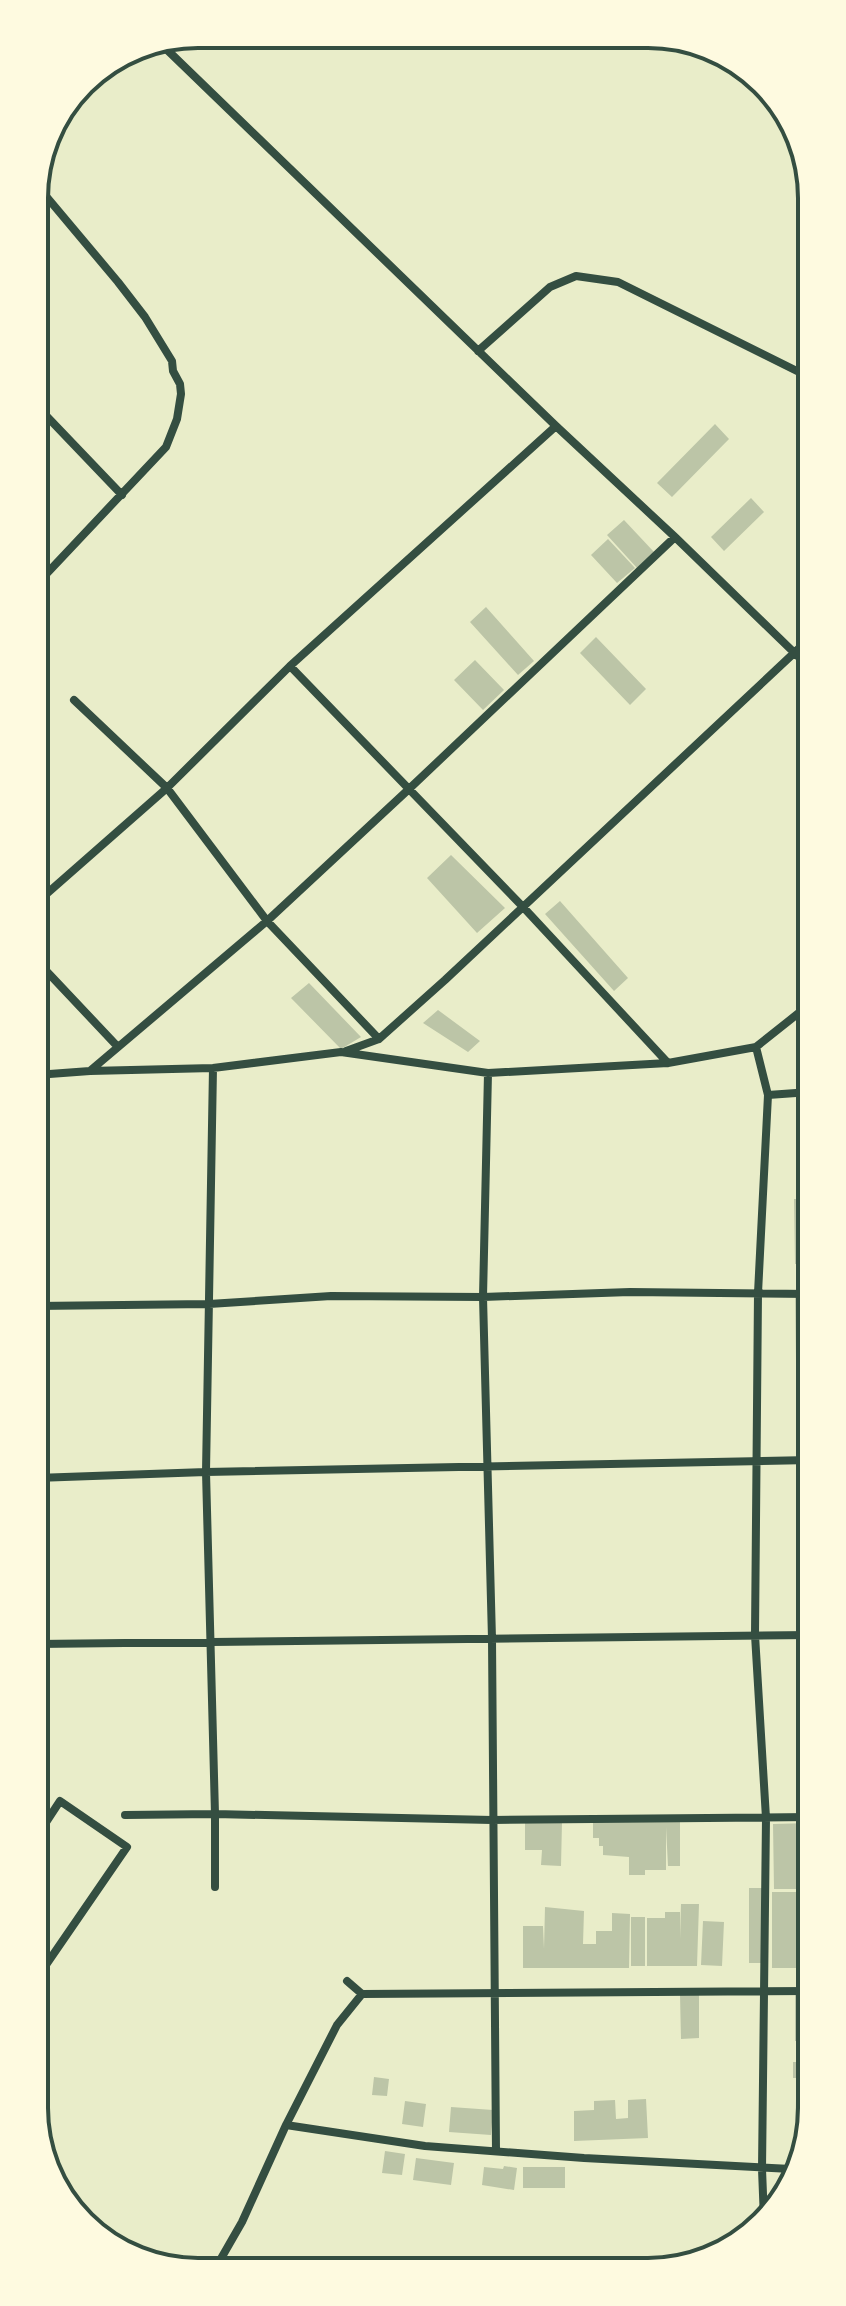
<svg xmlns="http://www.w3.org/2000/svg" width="846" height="2306" font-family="Figtree,sans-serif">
  <rect width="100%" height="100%" fill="#e9edc9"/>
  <path fill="#bcc5a7" d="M 715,424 L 729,439 L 672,497 L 657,483 Z
    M 751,498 L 764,512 L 724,551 L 711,537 Z
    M 624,520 L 654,552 L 637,568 L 607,535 Z
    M 608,539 L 635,568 L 617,583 L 591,555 Z
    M 486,607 L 534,661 L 518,675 L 470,622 Z
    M 596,637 L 646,689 L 630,705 L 580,653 Z
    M 475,660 L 504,690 L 483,710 L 454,680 Z
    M 451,855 L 505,908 L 477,933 L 427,878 Z
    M 560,901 L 628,978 L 614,991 L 545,914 Z
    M 309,983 L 361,1037 L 341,1049 L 291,998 Z
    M 438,1010 L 480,1041 L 468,1052 L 423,1023 Z
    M 794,1199 L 810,1199 L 810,1264 L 795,1264 Z
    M 795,1295 L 810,1295 L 811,1360 L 796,1361 Z
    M 680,1821 L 680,1866 L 668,1866 L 666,1827 L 666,1870 L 645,1870 L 645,1875 L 629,1875 L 629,1857 L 603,1855 L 603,1846 L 599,1846 L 599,1838 L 593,1838 L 593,1822 Z
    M 562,1822 L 561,1866 L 541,1865 L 542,1850 L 525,1850 L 525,1823 Z
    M 811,1823 L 811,1889 L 774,1889 L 773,1824 Z
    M 749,1888 L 764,1888 L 763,1963 L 749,1963 Z
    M 772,1892 L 811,1892 L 811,1968 L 772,1968 Z
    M 681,1904 L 699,1904 L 697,1966 L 647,1966 L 647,1918 L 665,1918 L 665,1912 L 680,1912 L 680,1939 Z
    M 545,1907 L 584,1911 L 583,1944 L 596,1944 L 596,1931 L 612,1931 L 612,1913 L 630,1914 L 629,1968 L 523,1968 L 523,1926 L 543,1926 L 544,1949 Z
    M 631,1917 L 645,1917 L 645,1966 L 631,1966 Z
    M 703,1921 L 724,1922 L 722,1966 L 701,1965 Z
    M 811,1992 L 812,2051 L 804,2050 L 804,2041 L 795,2041 L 795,1993 Z
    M 680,1994 L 699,1994 L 699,2038 L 681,2039 Z
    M 793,2062 L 812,2062 L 812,2078 L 793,2078 Z
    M 374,2077 L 389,2079 L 387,2096 L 372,2095 Z
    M 646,2099 L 648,2138 L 574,2141 L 574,2111 L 594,2110 L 594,2101 L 615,2100 L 616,2119 L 628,2118 L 628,2100 Z
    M 796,2099 L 812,2099 L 812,2118 L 803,2138 L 795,2138 Z
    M 405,2101 L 426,2104 L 423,2127 L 402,2124 Z
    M 451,2107 L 493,2110 L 491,2135 L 449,2132 Z
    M 385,2151 L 405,2154 L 402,2175 L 382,2173 Z
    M 416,2158 L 454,2163 L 451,2185 L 413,2180 Z
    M 504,2166 L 517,2168 L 514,2190 L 482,2185 L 484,2167 L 503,2169 Z
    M 523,2167 L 565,2167 L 565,2188 L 523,2188 Z"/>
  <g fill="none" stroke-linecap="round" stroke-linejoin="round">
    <path stroke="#344e41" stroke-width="8" d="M 159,42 L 556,426 L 675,537 L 810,668
      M 478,351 L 550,287 L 576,276 L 618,282 L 809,377
      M 35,404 L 122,495
      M 35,586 L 166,447 L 177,419 L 181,394 L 180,384 L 173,371 L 172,361 L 145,317 L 118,282 L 35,183
      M 290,666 L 524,908 L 668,1063
      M 74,700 L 167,788 L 267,921 L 379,1039
      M 35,904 L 167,788 L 290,666 L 556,426
      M 36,960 L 118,1047
      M 756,1047 L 768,1095 L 810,1092
      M 346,1051 L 379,1039 L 445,980 L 809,639
      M 213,1068 L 206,1472 L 215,1814 L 215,1887
      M 91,1070 L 267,921 L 409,789 L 675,537
      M 488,1073 L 483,1297 L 492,1639 L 496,2151
      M 36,1075 L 90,1071 L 213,1068 L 341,1052 L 488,1073 L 668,1063 L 756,1047 L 810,1004
      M 36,1306 L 209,1304 L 331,1296 L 483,1297 L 630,1292 L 810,1294
      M 36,1478 L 206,1472 L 811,1460
      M 37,1644 L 811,1635
      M 125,1815 L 215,1814 L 492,1820 L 811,1817
      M 37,1836 L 60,1801 L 127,1847 L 37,1978
      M 347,1981 L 362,1994 L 811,1991
      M 286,2125 L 425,2146 L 584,2158 L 791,2169
      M 764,2220 L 762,2169 L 766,1818 L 755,1635 L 758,1293 L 768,1095
      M 215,2269 L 242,2222 L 286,2125 L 337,2025 L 362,1994"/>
  </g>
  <path d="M0 0H846V2306H0ZM198 48H648A150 150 0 0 1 798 198V2108A150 150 0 0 1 648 2258H198A150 150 0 0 1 48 2108V198A150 150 0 0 1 198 48Z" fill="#fefae0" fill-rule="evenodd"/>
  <path fill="none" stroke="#344e41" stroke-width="4" d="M198 48H648A150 150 0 0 1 798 198V2108A150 150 0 0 1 648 2258H198A150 150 0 0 1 48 2108V198A150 150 0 0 1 198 48Z"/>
</svg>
